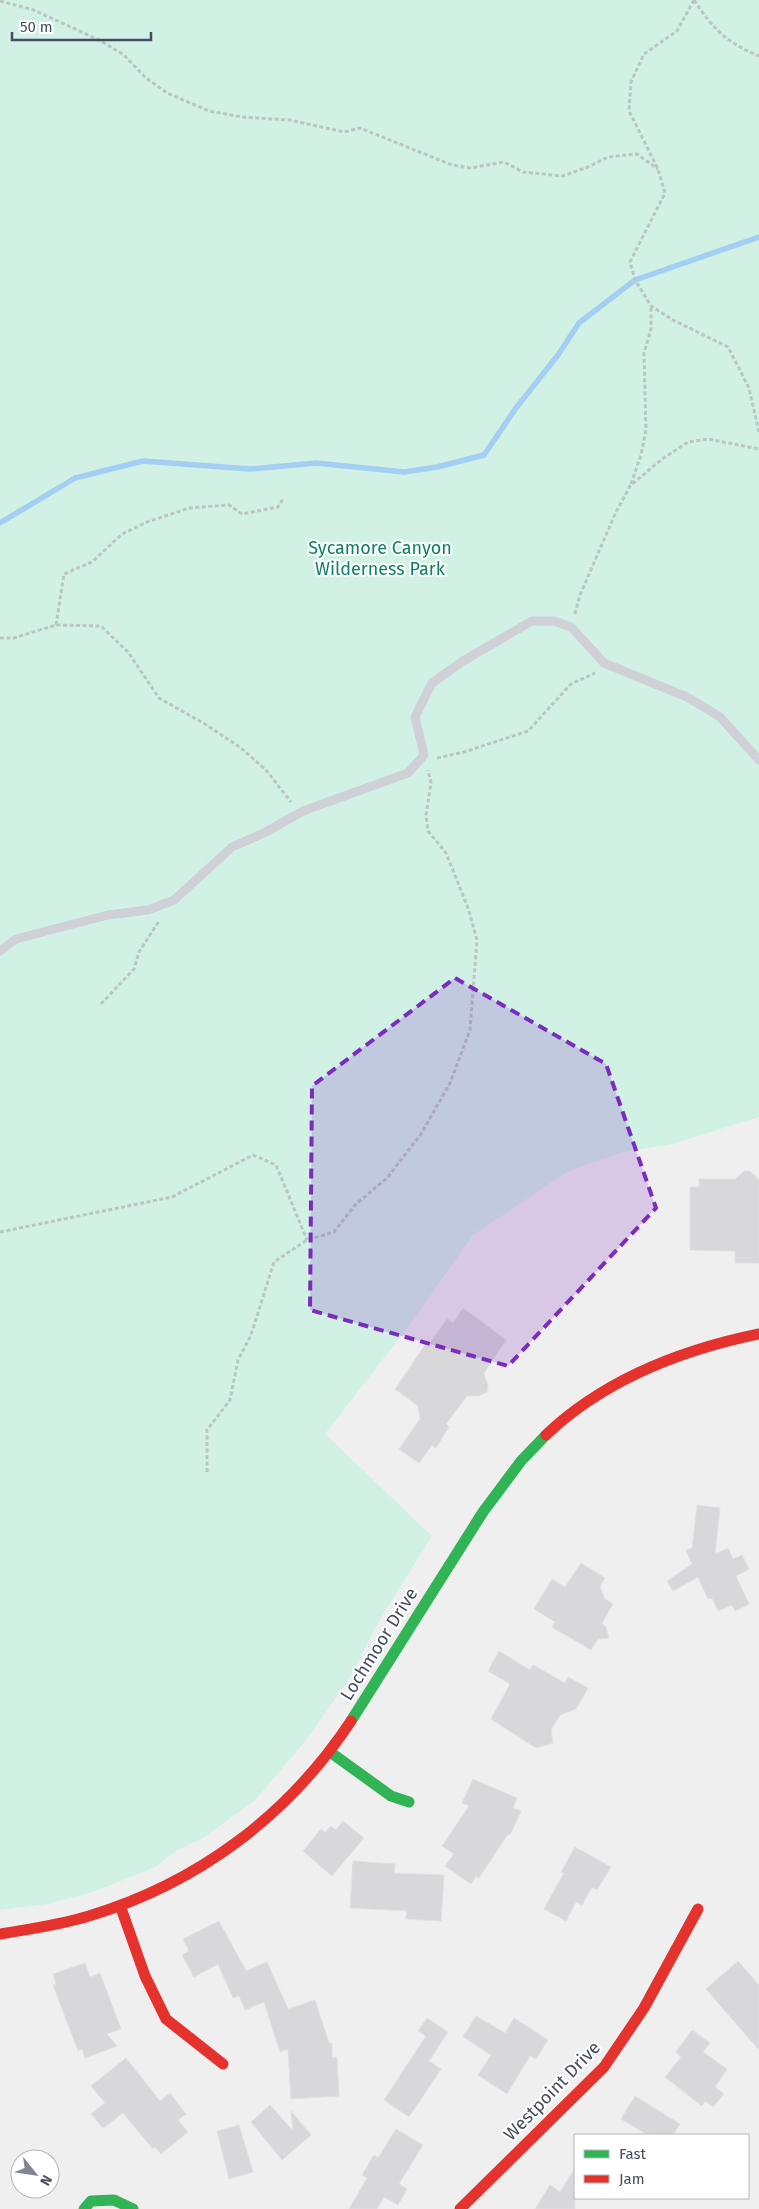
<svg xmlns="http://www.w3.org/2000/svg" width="759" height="2209" font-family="'Fira Sans',sans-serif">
  <rect width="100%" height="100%" fill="#f0efef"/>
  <path fill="#d1f1e5" d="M 0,0 L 759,0 L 759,1117 L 669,1145 L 622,1152 L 567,1172 L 473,1235 L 411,1323 L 325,1434 L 432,1536 L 382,1616 L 346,1684 L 303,1744 L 254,1801 L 201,1839 L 176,1851 L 155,1867 L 141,1873 L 90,1893 L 47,1904 L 0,1910 Z"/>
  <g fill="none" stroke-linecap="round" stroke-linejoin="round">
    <path stroke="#a2cff3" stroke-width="5.5" d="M 0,523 L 75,478 L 143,461 L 250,469 L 316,463 L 404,472 L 437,467 L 484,455 L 516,408 L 558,355 L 579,323 L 635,280 L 759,237"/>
  </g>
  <path fill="#d8d8db" stroke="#e1e1e2" d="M 744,1171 L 750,1171 L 759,1180 L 759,1263 L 735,1263 L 735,1251 L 690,1250 L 690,1187 L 699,1187 L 699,1179 L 735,1179 Z
    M 463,1308 L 506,1340 L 484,1373 L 488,1386 L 487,1392 L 479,1396 L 467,1396 L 446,1424 L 449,1427 L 436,1448 L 432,1445 L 419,1463 L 399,1449 L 420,1419 L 418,1406 L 395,1389 L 427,1342 L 429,1344 L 447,1319 L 453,1323 Z
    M 697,1505 L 720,1508 L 715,1554 L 728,1548 L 733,1559 L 742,1555 L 749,1569 L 736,1576 L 749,1604 L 735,1611 L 732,1605 L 718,1611 L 712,1598 L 708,1599 L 698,1577 L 673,1591 L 667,1581 L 692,1564 L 686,1550 L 692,1548 Z
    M 581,1563 L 605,1578 L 600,1587 L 605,1599 L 613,1604 L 602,1623 L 606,1627 L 609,1638 L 598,1639 L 591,1650 L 552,1627 L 555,1622 L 534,1609 L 552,1579 L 565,1587 Z
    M 499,1651 L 530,1670 L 533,1665 L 565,1683 L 568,1677 L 588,1688 L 576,1709 L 560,1715 L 551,1730 L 553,1743 L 536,1748 L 491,1719 L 510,1684 L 488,1671 Z
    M 473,1779 L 517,1798 L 513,1808 L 521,1811 L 510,1835 L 508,1834 L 479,1878 L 476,1876 L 471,1884 L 445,1866 L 454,1854 L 442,1846 L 469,1806 L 462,1803 Z
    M 343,1821 L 364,1838 L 332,1876 L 303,1851 L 321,1829 L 325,1832 L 331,1826 L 336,1830 Z
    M 575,1847 L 611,1867 L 597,1890 L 592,1887 L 582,1905 L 576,1902 L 566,1921 L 544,1909 L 564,1873 L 561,1872 Z
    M 353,1861 L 395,1864 L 394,1873 L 444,1875 L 441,1921 L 406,1919 L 407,1911 L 350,1908 Z
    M 219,1921 L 246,1971 L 267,1962 L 288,2009 L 315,2000 L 329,2043 L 332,2043 L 332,2058 L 337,2057 L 339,2096 L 291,2099 L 288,2049 L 280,2052 L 264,2002 L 245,2010 L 239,1996 L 233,1998 L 218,1964 L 194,1977 L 182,1955 L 189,1951 L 183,1939 Z
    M 738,1961 L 759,1985 L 759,2050 L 706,1989 Z
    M 85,1963 L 90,1977 L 100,1973 L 121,2029 L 107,2034 L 117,2046 L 85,2058 L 82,2049 L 78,2051 L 53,1985 L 56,1984 L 53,1974 Z
    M 476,2016 L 505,2033 L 514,2018 L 548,2040 L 536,2059 L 530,2056 L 507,2094 L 478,2075 L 491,2055 L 463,2037 Z
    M 427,2018 L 448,2032 L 429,2061 L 441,2069 L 409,2117 L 384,2100 L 426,2036 L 418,2031 Z
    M 692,2030 L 710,2043 L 703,2052 L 727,2069 L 715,2087 L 724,2094 L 713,2107 L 705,2101 L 702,2106 L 665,2077 L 681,2057 L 676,2052 Z
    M 126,2058 L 160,2101 L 170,2093 L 186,2114 L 178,2120 L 188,2132 L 161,2154 L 155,2147 L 153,2149 L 123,2113 L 103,2128 L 91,2114 L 105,2103 L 91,2086 Z
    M 635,2096 L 680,2124 L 673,2135 L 648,2135 L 621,2119 Z
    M 270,2105 L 293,2131 L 291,2111 L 311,2135 L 282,2160 L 251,2122 Z
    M 239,2125 L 253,2172 L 229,2179 L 217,2131 Z
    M 396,2129 L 423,2145 L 399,2184 L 407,2189 L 398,2205 L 384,2197 L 377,2209 L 349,2209 L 367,2178 L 362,2175 L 374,2155 L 378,2158 Z
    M 575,2168 L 575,2209 L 535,2209 L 550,2185 L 560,2192 Z"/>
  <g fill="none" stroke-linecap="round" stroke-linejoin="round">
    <path stroke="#b9c6c5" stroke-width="3" stroke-dasharray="4 2.5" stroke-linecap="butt" d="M 694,0 L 677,31 L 644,54 L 631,82 L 629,111 L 658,169 L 665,193 L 630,262 L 635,280 L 651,306 L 673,320 L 728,347 L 749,388 L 759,432
      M 694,0 C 714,30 726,42 759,56
      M 0,1 L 34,10 L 101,41 L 124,55 L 146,78 L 167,93 L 209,111 L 242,117 L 290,120 L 344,132 L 360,128 L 452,165 L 470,168 L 504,162 L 523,172 L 563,176 L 588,167 L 608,157 L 637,154 L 658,169
      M 631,484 L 641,455 L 646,430 L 644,353 L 651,329 L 651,306
      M 575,614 L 580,595 L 616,512 L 630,486 L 662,459 L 688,442 L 708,439 L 759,449
      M 56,625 L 64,574 L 92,562 L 122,534 L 147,522 L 189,508 L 229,505 L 242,514 L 278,507 L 283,499
      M 0,638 L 14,638 L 56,625 L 101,626 L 128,652 L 159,698 L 205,724 L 241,748 L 266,770 L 291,802
      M 437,758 L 464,752 L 528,731 L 571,684 L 595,673
      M 101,1004 L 134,969 L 139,952 L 159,921
      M 0,1232 L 172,1197 L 253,1155 L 276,1165 L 307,1240
      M 207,1472 L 207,1430 L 230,1400 L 238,1360 L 251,1335 L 274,1262 L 307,1240 L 334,1232 L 355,1205 L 387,1178 L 421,1134 L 450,1083 L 470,1030 L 477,940 L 468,908 L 446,853 L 428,831 L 426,815 L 431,783 L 428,770"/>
    <path stroke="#d0d1d6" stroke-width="9" d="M 0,951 L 16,939 L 108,915 L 148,910 L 174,900 L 232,847 L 264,833 L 303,811 L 408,773 L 424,755 L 415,717 L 432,683 L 463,661 L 532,621 L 554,621 L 571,627 L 604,663 L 687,697 L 702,706 L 720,717 L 759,760"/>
    <path stroke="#30b455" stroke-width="11" d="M 351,1721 L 483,1512 L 521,1461 L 546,1435
      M 330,1752 L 391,1796 L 409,1802
      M 84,2209 L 91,2201 L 114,2200 L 133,2209"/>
    <path stroke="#e5322d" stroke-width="11" d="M 546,1435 C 605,1379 681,1350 759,1334
      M 121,1908 L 145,1976 L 166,2019 L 223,2064
      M 0,1934 C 30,1929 60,1925 89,1916 C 198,1883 288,1816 351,1721
      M 460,2209 L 604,2067 L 644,2008 L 698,1909"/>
  </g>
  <path fill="#7b2cbf" fill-opacity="0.2" stroke="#7b2cbf" stroke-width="4" stroke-dasharray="10 6" stroke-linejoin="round" d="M 455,978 L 606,1064 L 656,1208 L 508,1366 L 310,1310 L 312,1086 Z"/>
  <g text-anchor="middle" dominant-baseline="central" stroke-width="4" stroke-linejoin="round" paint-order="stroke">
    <g font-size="18" fill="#0d8163" stroke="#fff">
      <text x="380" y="548">Sycamore Canyon<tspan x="380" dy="21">Wilderness Park</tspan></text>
    </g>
    <g font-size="18" fill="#444c5e" stroke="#fff">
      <text transform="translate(379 1644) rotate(-58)">Lochmoor Drive</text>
      <text transform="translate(552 2091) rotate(-46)">Westpoint Drive</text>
    </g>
  </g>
  <rect x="574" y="2134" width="175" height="65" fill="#ffffff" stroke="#b4b7bf"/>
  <rect x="584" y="2150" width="25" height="8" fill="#30b455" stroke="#b4b7bf"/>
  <text x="619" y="2159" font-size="15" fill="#444c5e">Fast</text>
  <rect x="584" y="2175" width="25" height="8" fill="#e5322d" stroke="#b4b7bf"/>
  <text x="619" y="2184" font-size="15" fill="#444c5e">Jam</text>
  <g transform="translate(35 2174) rotate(120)"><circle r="24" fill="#ffffff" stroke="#b4b7bf"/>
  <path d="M0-4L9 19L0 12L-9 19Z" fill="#808591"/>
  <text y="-8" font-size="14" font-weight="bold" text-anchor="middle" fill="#444c5e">N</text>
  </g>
  <path d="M12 32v8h139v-8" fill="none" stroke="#444c5e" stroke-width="2.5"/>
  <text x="20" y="32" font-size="15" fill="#444c5e" stroke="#ffffff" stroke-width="4" paint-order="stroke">50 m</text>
</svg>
